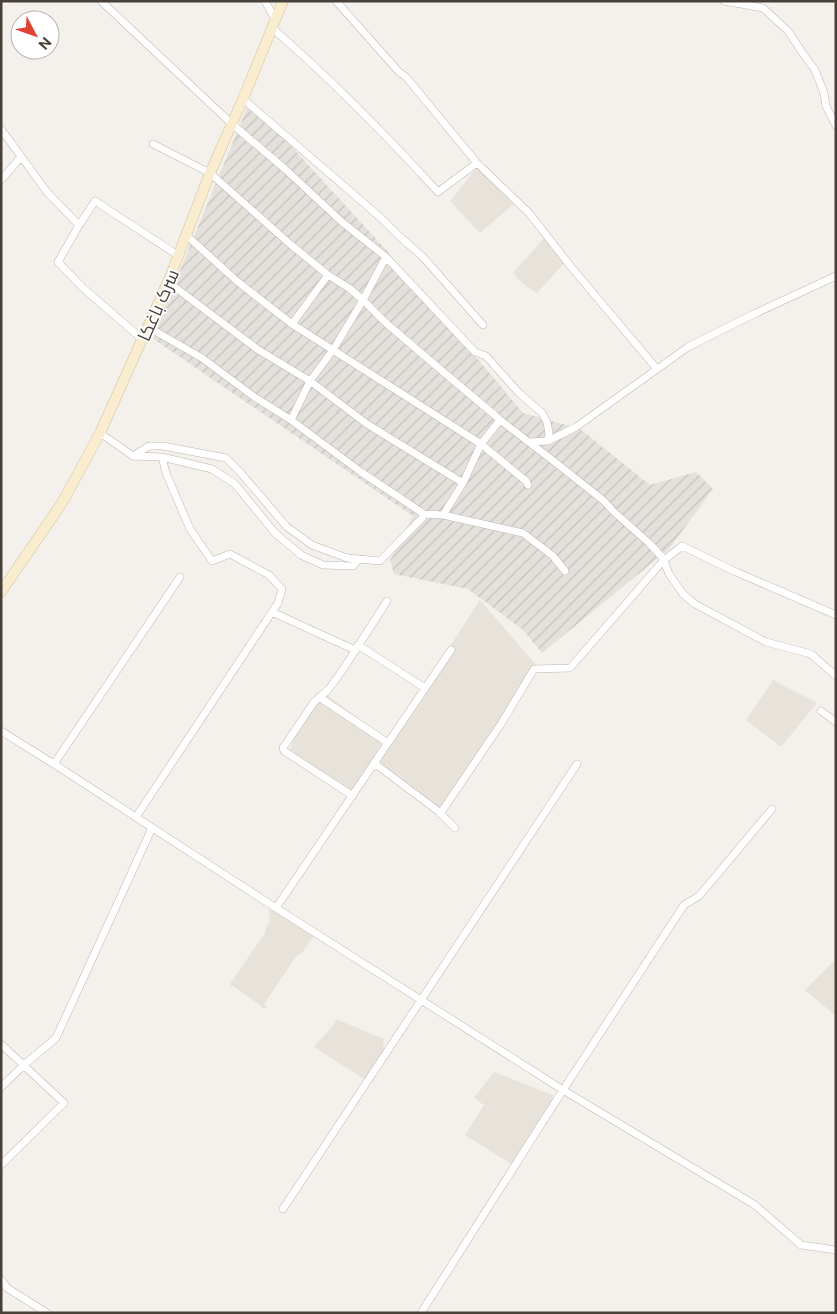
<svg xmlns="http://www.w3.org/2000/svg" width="837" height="1314" font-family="'Public Sans',Cairo,sans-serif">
  <defs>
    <pattern id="industrial-furrows" width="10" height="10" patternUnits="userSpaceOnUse" patternTransform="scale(1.25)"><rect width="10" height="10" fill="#e4e0dc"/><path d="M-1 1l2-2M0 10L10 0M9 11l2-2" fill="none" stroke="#c5c1be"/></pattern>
  </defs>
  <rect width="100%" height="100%" fill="#f4f0eb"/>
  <path fill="#e7e2da" d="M 480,164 L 516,202 L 480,233 L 450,201 Z
    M 544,238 L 566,261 L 537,293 L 523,284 L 513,273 Z
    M 480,600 L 538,667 L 443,811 L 375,762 Z
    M 773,680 L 817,703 L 781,747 L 746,720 Z
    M 327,695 L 383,737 L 384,743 L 382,743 L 352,793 L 287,752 L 291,748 L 298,720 Z
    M 268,909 L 317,931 L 301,954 L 297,955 L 264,1004 L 268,1007 L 262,1008 L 260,1005 L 233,986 L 231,986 L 230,982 L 232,981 L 265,933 L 265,930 L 270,921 Z
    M 836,959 L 836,1016 L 810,994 L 806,992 L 805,990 Z
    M 336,1019 L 384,1039 L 383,1046 L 385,1049 L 366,1080 L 314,1047 L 335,1023 Z
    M 494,1072 L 553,1095 L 551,1104 L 514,1160 L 514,1163 L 511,1164 L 465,1135 L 484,1105 L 474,1098 Z"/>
  <path fill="url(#industrial-furrows)" d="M 247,108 L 290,145 L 387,251 L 523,413 L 580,429 L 650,485 L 696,472 L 713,489 L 669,549 L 542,653 L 523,630 L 468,589 L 394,574 L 390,560 L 413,516 L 152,338 Z"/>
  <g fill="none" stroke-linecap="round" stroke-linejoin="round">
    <g stroke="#beb7ae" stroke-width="8">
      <path id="street" d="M 101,1 L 232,124 L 285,169 L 342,222 L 386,257 L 475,352 L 486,356 L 519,393 L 542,413 L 547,422 L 549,433 L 548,441
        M 265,1 L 275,19
        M 336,1 L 399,72 L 406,77 L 477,163 L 529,213 L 572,268 L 657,369
        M 724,1 L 763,8 L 788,31 L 804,55 L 815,70 L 824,93 L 826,106 L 836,126
        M 272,28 C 331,79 385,134 438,192 L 477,163
        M 243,99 L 381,218 L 399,236 L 422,256 L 483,325
        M 1,129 L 47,192 L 76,222 L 80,224
        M 153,144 L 210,173 L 290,244 L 328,275 L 349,288 L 363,300 L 386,323 L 441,370 L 497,417 L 500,420 L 551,459 L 604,501 L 613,511 L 649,543 L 663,558 L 669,574 L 683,594 L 695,604 L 766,642 L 811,654 L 836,676
        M 1,180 L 21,157
        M 186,235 L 238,282 L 292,324 L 481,444 L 526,481 L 528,485
        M 168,282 L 257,349 L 310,381 L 367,424 L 463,483
        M 292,324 L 328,275
        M 148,327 L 202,358 L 253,396 L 291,420 L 361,472 L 424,514 L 443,515 L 523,533 L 553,556 L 565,571
        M 142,339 L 83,288 L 58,262 L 78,227 L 95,201 L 179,256
        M 291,420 L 310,381 L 333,350 L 363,300 L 386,257
        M 100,433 L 133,456 L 162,457 L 212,469 L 235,484 L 275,533 L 301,555 L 323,565 L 353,566 L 359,559
        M 529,442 L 548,441 L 576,427 L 688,347 L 756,313 L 836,276
        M 133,456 L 149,446 L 163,446 L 226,458 L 240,472 L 286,526 L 312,545 L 347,558 L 380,561 L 422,518 L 424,514
        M 443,515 L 463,483 L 481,444 L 500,420
        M 272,612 L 355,650
        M 358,645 L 425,688
        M 319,697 L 388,743
        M 821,711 L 836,722
        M 1,731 L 54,764 L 276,908 L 563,1090 L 755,1205 L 801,1245 L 836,1250
        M 374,763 L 438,811 L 455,828
        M 54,764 L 180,577
        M 353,796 L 284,751 L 283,748 L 314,702 L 328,690 L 342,671 L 387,601
        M 440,814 L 501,724 L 534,669 L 570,668 L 663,561 L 682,546 L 736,572 L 836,615
        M 136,817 L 278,603 L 282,589 L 269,575 L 230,554 L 212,561 L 190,529 L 166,473 L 162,457
        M 276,908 L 451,650
        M 1,1044 L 64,1103 L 1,1165
        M 1,1087 L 24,1065 L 56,1038 L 152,828
        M 283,1209 L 577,764
        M 1,1279 L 7,1288 L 47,1313
        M 421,1313 L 563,1090 L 684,905 L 699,896 L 772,809"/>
    </g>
    <g stroke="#cebf9f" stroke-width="11">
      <path id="secondary" d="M 1,592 L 62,503 L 100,433 L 170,277 L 210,173 L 243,99 L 283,1"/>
    </g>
    <use href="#street" stroke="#fff" stroke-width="7"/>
    <use href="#secondary" stroke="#f9eccf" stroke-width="10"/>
  </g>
  <g text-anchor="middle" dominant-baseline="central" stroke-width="4" stroke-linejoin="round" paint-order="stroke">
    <g font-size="18" fill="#474139" stroke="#fff">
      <text transform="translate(158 305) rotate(-66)">سرک باغکا</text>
    </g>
  </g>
  <rect width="837" height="1314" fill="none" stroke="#474139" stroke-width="5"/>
  <g transform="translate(35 35) rotate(131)"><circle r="24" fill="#ffffff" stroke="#b5b3b0"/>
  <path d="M0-4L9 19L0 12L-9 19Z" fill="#e34132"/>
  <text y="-8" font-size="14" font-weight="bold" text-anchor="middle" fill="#474139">N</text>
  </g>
</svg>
